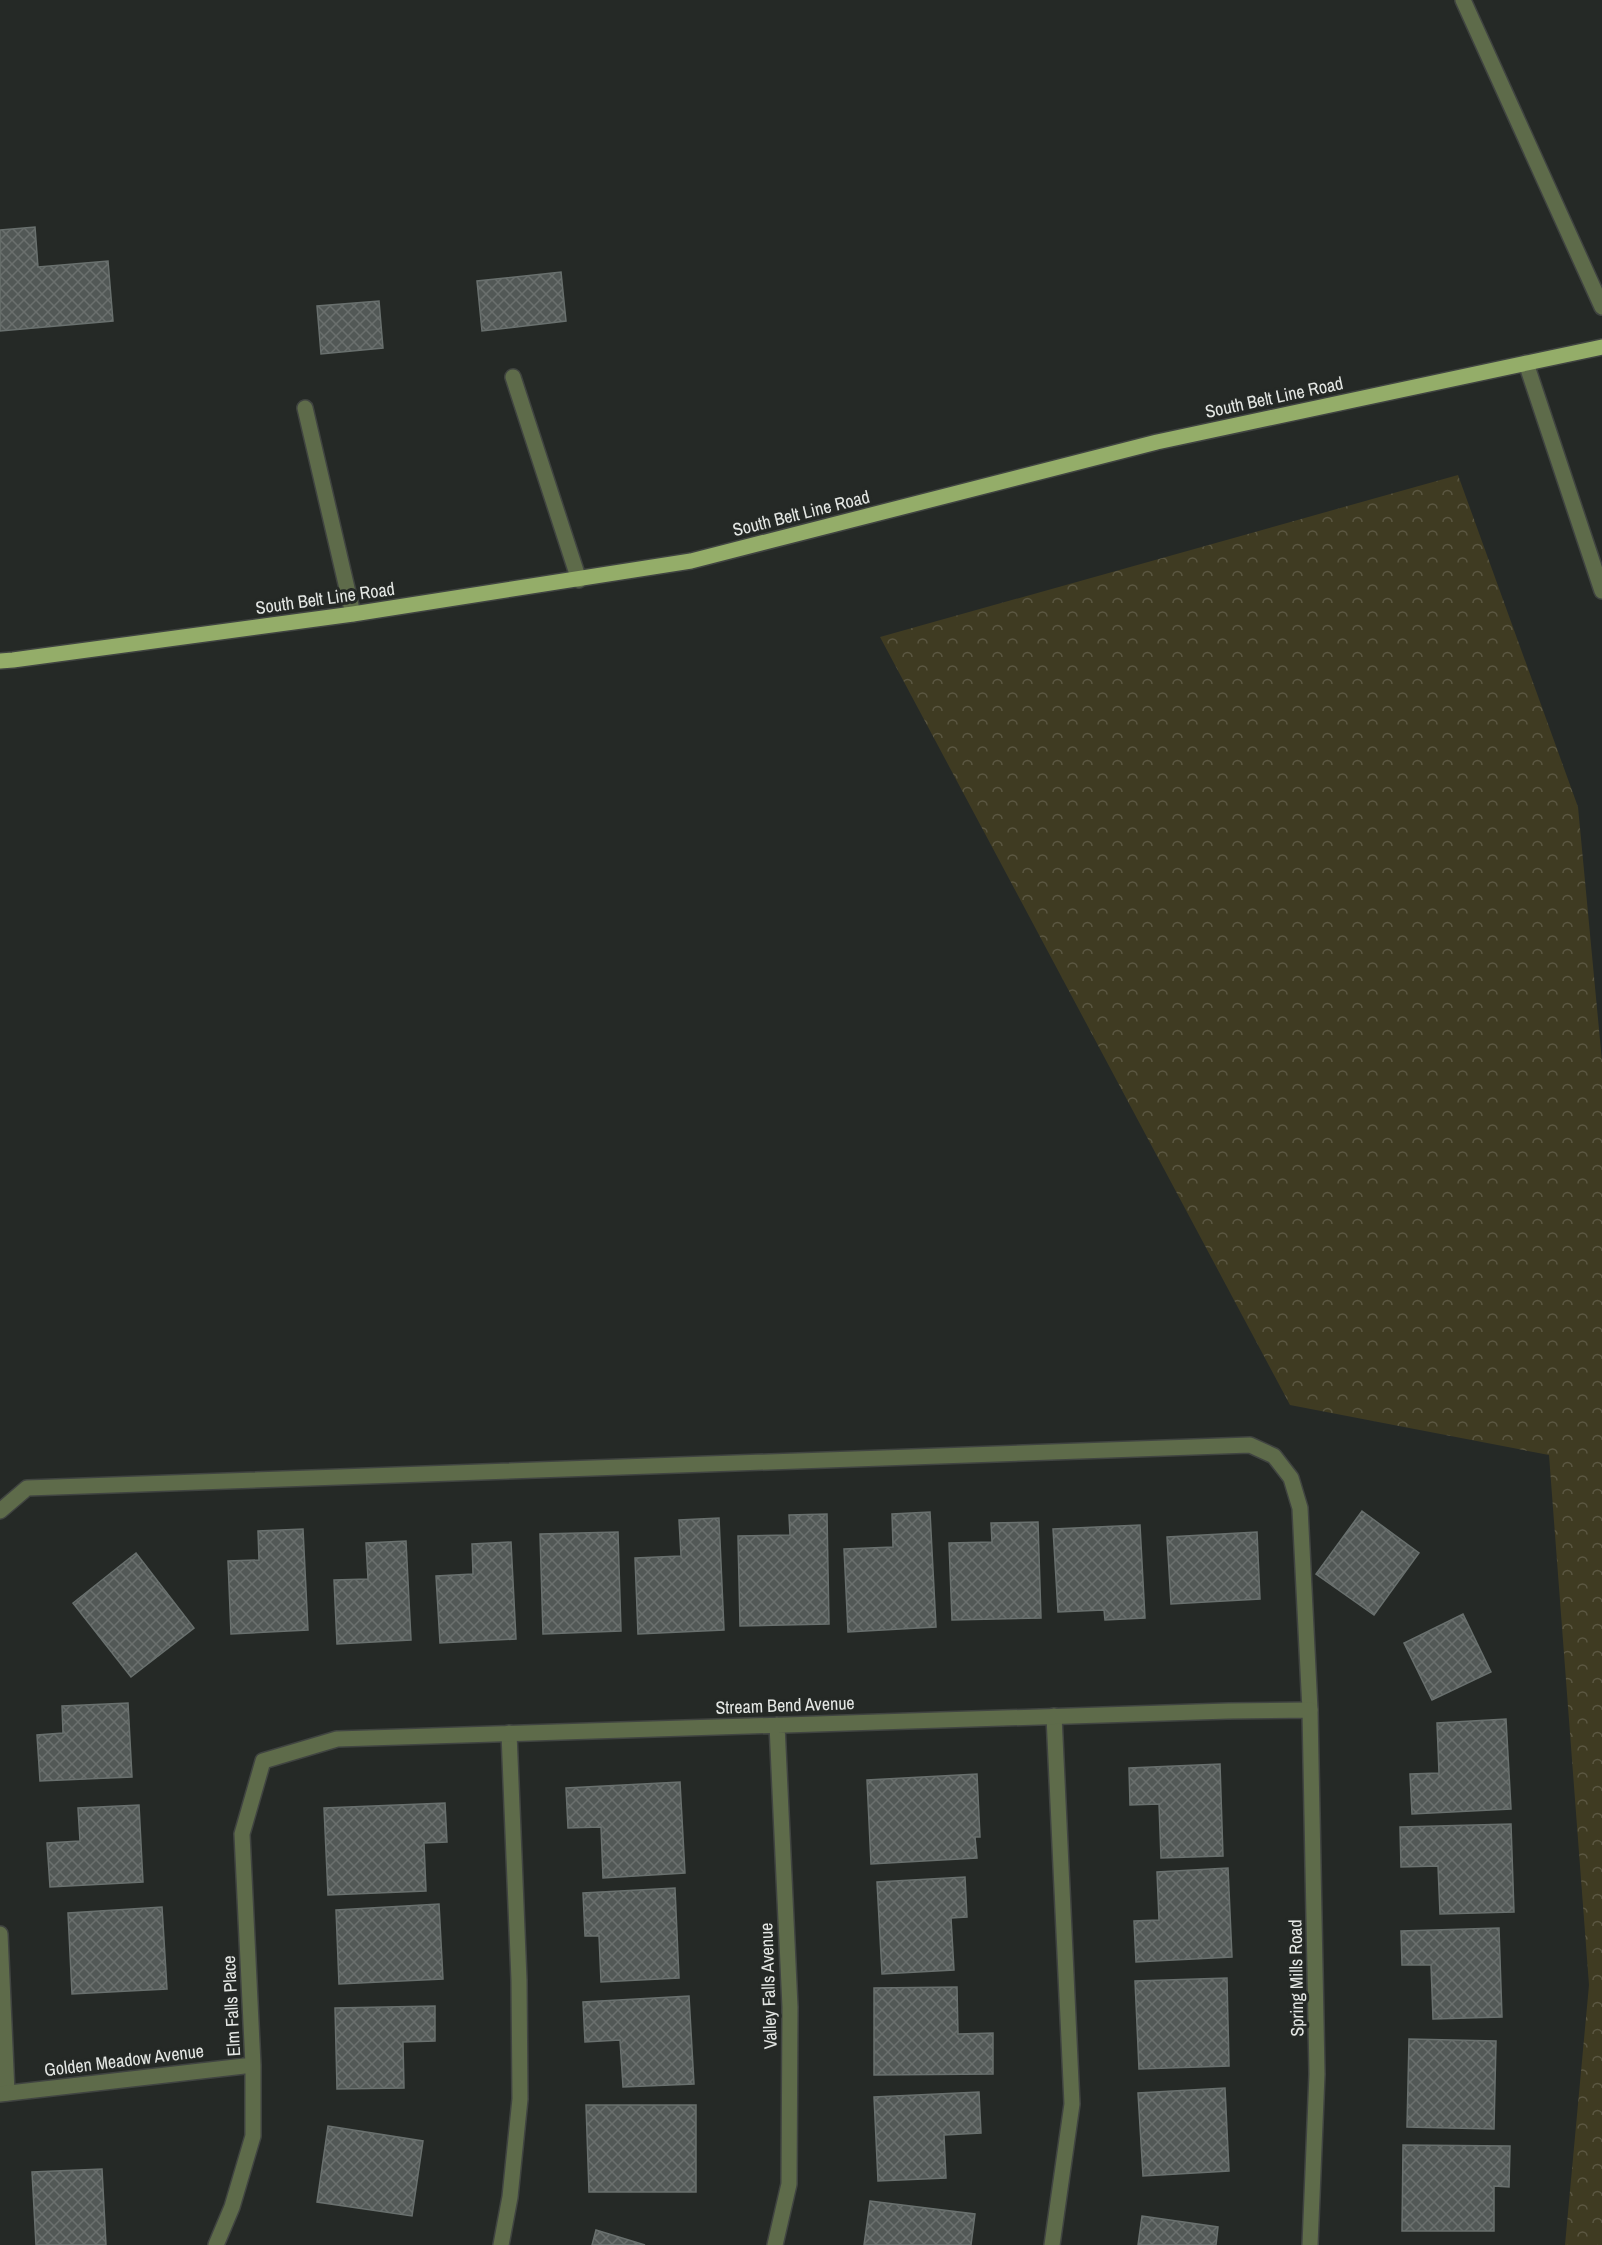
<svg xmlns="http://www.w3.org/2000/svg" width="1602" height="2245" font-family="'Archivo Narrow',sans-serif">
  <defs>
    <pattern id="forest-crowns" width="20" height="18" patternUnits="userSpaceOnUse" patternTransform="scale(1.5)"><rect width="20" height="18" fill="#3f3b22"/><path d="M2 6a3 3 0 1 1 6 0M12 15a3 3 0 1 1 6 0" fill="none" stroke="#5b5742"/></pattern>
    <pattern id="building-cross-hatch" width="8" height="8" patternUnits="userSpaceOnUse" patternTransform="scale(1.5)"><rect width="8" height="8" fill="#525856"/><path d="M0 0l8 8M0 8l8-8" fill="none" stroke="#6b706e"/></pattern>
  </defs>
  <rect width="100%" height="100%" fill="#252926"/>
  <path fill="url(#forest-crowns)" d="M 1458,475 L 1578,807 L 1602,1061 L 1602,2245 L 1565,2245 L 1589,1985 L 1549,1455 L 1290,1405 L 880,637 Z"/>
  <path fill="url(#building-cross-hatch)" stroke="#69706e" stroke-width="1.5" d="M 35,227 L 38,267 L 108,261 L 113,321 L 0,331 L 0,230 Z
    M 561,272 L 566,321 L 482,331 L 477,281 Z
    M 379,301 L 383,348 L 321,354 L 317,306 Z
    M 1362,1511 L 1419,1553 L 1374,1615 L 1316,1574 Z
    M 930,1512 L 936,1627 L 848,1632 L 844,1549 L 893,1547 L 892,1514 Z
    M 827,1514 L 829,1624 L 740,1626 L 738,1536 L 790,1535 L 789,1515 Z
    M 719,1518 L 724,1630 L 638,1634 L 635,1558 L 681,1556 L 679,1520 Z
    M 1038,1522 L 1041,1618 L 952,1620 L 949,1543 L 992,1542 L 991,1523 Z
    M 1140,1525 L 1145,1618 L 1105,1620 L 1104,1610 L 1058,1612 L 1053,1529 Z
    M 303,1529 L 308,1630 L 231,1634 L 228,1561 L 259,1560 L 258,1531 Z
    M 618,1532 L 621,1631 L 543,1634 L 540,1534 Z
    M 1257,1532 L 1260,1599 L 1171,1604 L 1167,1537 Z
    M 406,1541 L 411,1640 L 337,1644 L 334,1580 L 368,1579 L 366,1543 Z
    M 511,1542 L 516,1639 L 440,1643 L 436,1576 L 473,1574 L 472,1544 Z
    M 136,1553 L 194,1628 L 131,1677 L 73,1603 Z
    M 1463,1614 L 1491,1672 L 1432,1700 L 1404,1643 Z
    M 128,1703 L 132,1777 L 40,1781 L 37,1735 L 63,1733 L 62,1706 Z
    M 1506,1719 L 1511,1809 L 1412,1814 L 1410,1774 L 1439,1773 L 1437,1723 Z
    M 1220,1764 L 1223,1856 L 1161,1858 L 1159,1804 L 1130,1805 L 1129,1768 Z
    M 977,1774 L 980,1837 L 975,1837 L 977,1858 L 871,1864 L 867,1780 Z
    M 680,1782 L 685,1873 L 603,1878 L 601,1827 L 568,1828 L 566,1788 Z
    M 445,1803 L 447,1842 L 424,1843 L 426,1891 L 328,1895 L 324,1808 Z
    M 139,1805 L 143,1882 L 50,1887 L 47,1843 L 80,1841 L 78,1808 Z
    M 1511,1824 L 1514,1912 L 1440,1914 L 1438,1866 L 1401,1867 L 1400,1827 Z
    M 1228,1868 L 1232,1957 L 1136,1962 L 1134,1921 L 1159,1920 L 1157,1872 Z
    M 965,1877 L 967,1917 L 951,1918 L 954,1970 L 882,1974 L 877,1882 Z
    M 675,1888 L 679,1978 L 601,1982 L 599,1936 L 585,1936 L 583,1893 Z
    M 439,1904 L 443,1979 L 339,1984 L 336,1910 Z
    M 162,1907 L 167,1989 L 72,1994 L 68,1913 Z
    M 1499,1928 L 1502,2017 L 1433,2019 L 1431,1965 L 1402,1965 L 1401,1931 Z
    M 1227,1978 L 1229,2066 L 1139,2069 L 1135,1981 Z
    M 957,1987 L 958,2034 L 993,2033 L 993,2074 L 874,2075 L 874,1988 Z
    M 689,1996 L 694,2084 L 623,2087 L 620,2040 L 585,2042 L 583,2002 Z
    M 435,2006 L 435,2041 L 403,2042 L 404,2088 L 337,2089 L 335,2008 Z
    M 1409,2039 L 1496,2041 L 1494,2129 L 1407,2127 Z
    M 1225,2088 L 1229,2171 L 1143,2176 L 1138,2093 Z
    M 979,2092 L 981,2133 L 944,2135 L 946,2178 L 878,2181 L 874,2097 Z
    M 586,2105 L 696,2105 L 696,2192 L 589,2192 Z
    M 328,2126 L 423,2141 L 412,2216 L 317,2202 Z
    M 1403,2145 L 1510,2146 L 1509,2187 L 1494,2186 L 1494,2231 L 1402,2231 Z
    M 102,2169 L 106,2245 L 36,2245 L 32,2172 Z
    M 870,2201 L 975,2214 L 971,2245 L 864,2245 Z
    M 1142,2216 L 1218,2227 L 1216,2245 L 1138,2245 Z
    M 596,2230 L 645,2245 L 592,2245 Z"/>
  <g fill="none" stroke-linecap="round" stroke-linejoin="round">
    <g stroke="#404441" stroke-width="18">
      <path id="lane" d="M 1463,0 L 1602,307
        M 1526,363 L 1602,591
        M 513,377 L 579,580
        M 305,408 L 353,614
        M 0,1511 L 27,1488 L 1250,1445 L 1274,1456 L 1291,1478 L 1300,1508 L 1310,1710
        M 0,1934 L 7,2093
        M 501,2245 L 510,2197 L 520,2099 L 519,1980 L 509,1733
        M 1052,2245 L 1072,2104 L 1054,1716"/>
    </g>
    <g stroke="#404441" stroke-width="18">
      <path id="street" d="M 0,2094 L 253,2065
        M 216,2245 L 232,2207 L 253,2136 L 253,2065 L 242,1834 L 263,1761 L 337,1739 L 1228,1711 L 1310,1710 L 1317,2074 L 1310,2245
        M 775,2245 L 789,2184 L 790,2007 L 777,1725"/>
    </g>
    <g stroke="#404441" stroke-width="18">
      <path id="primary" d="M 0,661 L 13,660 L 353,614 L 691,561 L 1157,442 L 1602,347"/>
    </g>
    <use href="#lane" stroke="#5e6b4a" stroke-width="15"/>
    <use href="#street" stroke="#5e6b4a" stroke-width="15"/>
    <use href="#primary" stroke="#94ad69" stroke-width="15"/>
  </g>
  <g text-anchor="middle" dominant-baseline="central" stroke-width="6" stroke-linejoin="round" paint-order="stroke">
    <g font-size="18" fill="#e4e7e4" stroke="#252926">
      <text transform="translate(1274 397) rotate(-12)">South Belt Line Road</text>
      <text transform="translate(801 513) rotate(-14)">South Belt Line Road</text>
      <text transform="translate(325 598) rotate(-8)">South Belt Line Road</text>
      <text transform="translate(785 1705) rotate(-2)">Stream Bend Avenue</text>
      <text transform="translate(1296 1978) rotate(-91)">Spring Mills Road</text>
      <text transform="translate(768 1986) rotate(-92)">Valley Falls Avenue</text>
      <text transform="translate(231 2006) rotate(-93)">Elm Falls Place</text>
      <text transform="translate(124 2060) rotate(-7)">Golden Meadow Avenue</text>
    </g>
  </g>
</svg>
